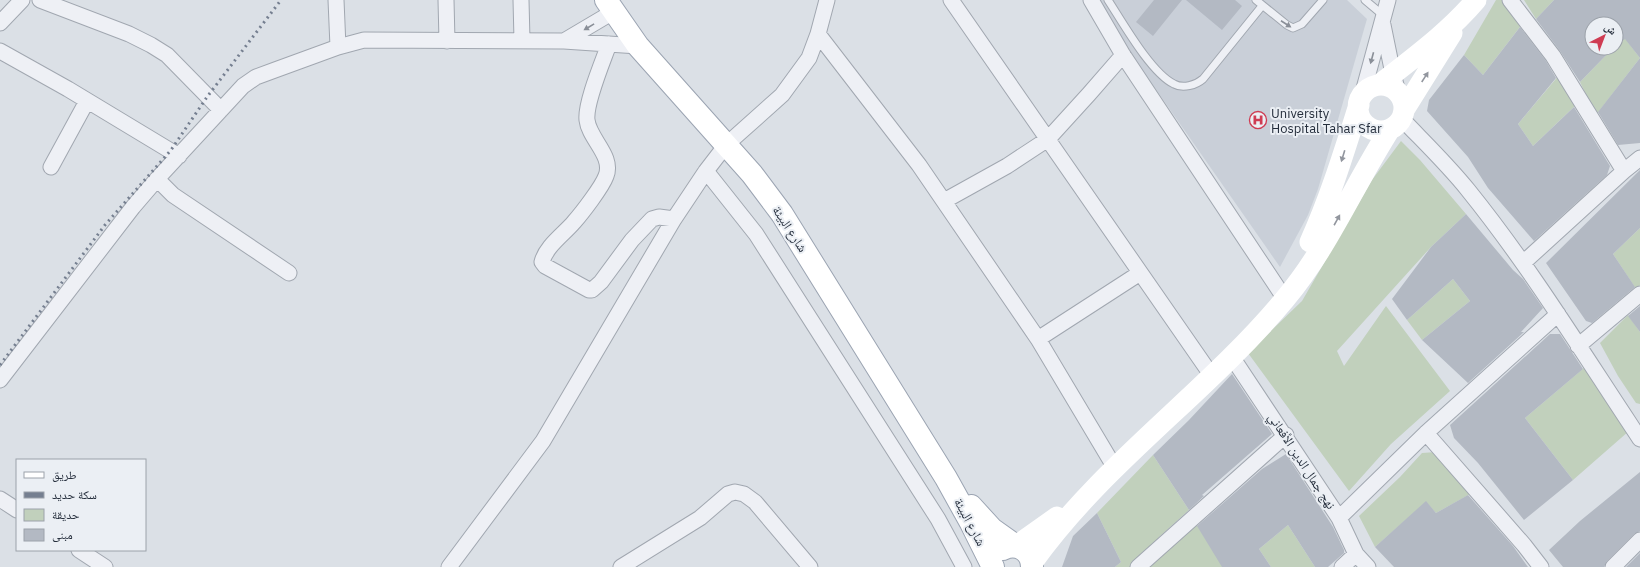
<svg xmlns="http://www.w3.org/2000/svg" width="1640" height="567" font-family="'IBM Plex Sans','Noto Naskh Arabic',sans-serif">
  <rect width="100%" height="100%" fill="#dbe0e6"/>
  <path fill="#c9cfd8" d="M 1100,0 L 1347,0 L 1367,19 L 1318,189 L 1308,215 L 1280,267 L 1129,51 Z"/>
  <path fill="#c1d0bc" d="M 1496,0 L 1505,0 L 1523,23 L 1483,75 L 1464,55 Z
    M 1524,0 L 1554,0 L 1536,19 Z
    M 1624,37 L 1640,58 L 1596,115 L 1580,82 L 1613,48 L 1616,48 L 1616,45 Z
    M 1560,74 L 1578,103 L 1533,146 L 1518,124 Z
    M 1401,141 L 1420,160 L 1466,214 L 1431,247 L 1337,351 L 1344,366 L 1386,306 L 1450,391 L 1391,444 L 1349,491 L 1248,353 L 1302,301 L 1372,180 Z
    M 1640,228 L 1640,285 L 1636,289 L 1613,254 Z
    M 1453,279 L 1470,301 L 1422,340 L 1407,320 Z
    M 1628,315 L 1640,332 L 1640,404 L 1636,403 L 1618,376 L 1600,343 Z
    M 1584,368 L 1629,431 L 1573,480 L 1525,418 Z
    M 1436,452 L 1472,493 L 1436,513 L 1426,502 L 1375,547 L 1359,516 L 1400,477 L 1422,453 Z
    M 1153,455 L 1189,510 L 1158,538 L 1166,549 L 1197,525 L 1223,567 L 1115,567 L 1121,562 L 1097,513 Z
    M 1288,525 L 1315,567 L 1271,567 L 1259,549 Z"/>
  <path fill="#b3b9c3" d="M 1154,0 L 1182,0 L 1153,36 L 1136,22 Z
    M 1186,0 L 1235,0 L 1242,6 L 1222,30 Z
    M 1554,0 L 1640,0 L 1640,143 L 1618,145 L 1598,112 L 1640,58 L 1625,39 L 1616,45 L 1616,24 L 1592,24 L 1592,48 L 1613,48 L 1580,82 L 1560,51 L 1536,19 Z
    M 1520,27 L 1546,61 L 1556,78 L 1518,124 L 1533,146 L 1574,107 L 1610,166 L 1607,175 L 1534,241 L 1488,188 L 1468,157 L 1427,111 L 1429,100 L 1464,55 L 1483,75 Z
    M 1640,170 L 1640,228 L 1613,254 L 1635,287 L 1592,323 L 1586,321 L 1546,263 Z
    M 1466,214 L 1513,270 L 1523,279 L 1543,308 L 1521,332 L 1524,332 L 1468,383 L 1422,340 L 1470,301 L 1453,279 L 1407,320 L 1392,299 L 1431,247 Z
    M 1640,306 L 1640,332 L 1628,316 Z
    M 1550,334 L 1560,334 L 1583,369 L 1525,418 L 1573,480 L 1524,520 L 1478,463 L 1454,438 L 1450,425 Z
    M 1232,374 L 1272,434 L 1202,495 L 1204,496 L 1189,510 L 1153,455 L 1189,420 Z
    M 1286,454 L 1333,527 L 1344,550 L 1344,553 L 1328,567 L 1315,567 L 1288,525 L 1259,549 L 1271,567 L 1222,567 L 1197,526 L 1262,469 Z
    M 1640,472 L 1640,531 L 1634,534 L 1607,561 L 1604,567 L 1563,567 L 1549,550 L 1580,521 Z
    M 1468,495 L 1513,546 L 1528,567 L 1394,567 L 1375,547 L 1426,501 L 1436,513 Z
    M 1097,513 L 1121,562 L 1115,567 L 1062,567 L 1073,536 Z
    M 1640,553 L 1640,567 L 1626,567 Z"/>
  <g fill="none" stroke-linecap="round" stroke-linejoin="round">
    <g stroke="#a1a7b0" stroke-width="9">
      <path id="lane" d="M 1108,0 C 1123,23 1151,73 1174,84 C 1183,89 1196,85 1203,79 L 1262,6
        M 1256,0 L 1287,25 L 1293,28 L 1302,24 L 1323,0
        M 1365,0 L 1384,16"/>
    </g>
    <g stroke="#a1a7b0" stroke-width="17">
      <path id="street" d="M 40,0 L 129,34 L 151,45 L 167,55 L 221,110
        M 336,0 L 338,47
        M 446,0 L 447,41
        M 521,0 L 522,40
        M 951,0 L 1212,376
        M 1091,0 L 1123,55 L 1285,299
        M 1510,0 L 1553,56 L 1624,171
        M 0,23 L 22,0
        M 1383,25 L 1393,74 L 1398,92
        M 818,34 L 919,165 L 1038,339 L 1115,468
        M 564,41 L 613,12
        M 609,44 C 603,61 585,103 587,120 C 589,139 614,156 606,176 C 602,187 582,213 574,222 C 564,234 546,246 542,262 L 545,266 L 589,290 L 592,290 L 601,282 L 632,240 L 652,219 L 659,217 L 674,219
        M 0,51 L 68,89 L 179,156
        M 1362,96 L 1388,0
        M 1402,119 C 1424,142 1448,165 1468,190 C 1531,268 1584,355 1640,439
        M 51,167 L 87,101
        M 706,171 L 756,234 L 938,519 L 964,567
        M 157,179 L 173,195 L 289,273
        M 944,201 L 1007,166 L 1048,139 L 1089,94 L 1123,55
        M 1523,263 L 1624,171 L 1640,158
        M 1038,339 L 1140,273
        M 1578,346 L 1640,294
        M 1232,357 L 1339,518 L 1356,554 L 1368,567
        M 0,380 L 133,207 L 157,179 L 243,86 L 256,77 L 275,70 L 338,47 L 364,40 L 564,41 L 638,46
        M 1426,433 L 1524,545 L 1541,567
        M 0,499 L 17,510
        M 1339,518 L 1426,433 L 1558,314
        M 79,550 L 105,567
        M 449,567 L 543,441 L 674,219 L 706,171 L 726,145 L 782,95 L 809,58 L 818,34 L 827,0
        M 621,567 L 700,518 L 728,494 L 735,492 L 744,494 L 755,502 L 810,567
        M 1138,567 L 1286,435
        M 1342,567 L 1356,554
        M 1613,567 L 1640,540"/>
    </g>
    <g stroke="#9ba4b2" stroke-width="24">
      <path id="primary" d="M 606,0 L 638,46 L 752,174 L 782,214 L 946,478 L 971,523 L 993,567
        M 971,506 L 992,529 L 1016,546
        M 1003,549 C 1017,542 1032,551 1032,567"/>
    </g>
    <use href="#lane" stroke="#eef0f5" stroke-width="7"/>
    <use href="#street" stroke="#eef0f5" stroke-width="15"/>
    <path stroke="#fff" stroke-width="21" d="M 1379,85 C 1413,58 1448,33 1476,0
      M1358 108a23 23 0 1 1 46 0a23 23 0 1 1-46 0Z
      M 1404,110 L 1452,33
      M 1310,242 C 1330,198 1344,152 1359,105
      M 1016,546 L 1057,517
      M 1032,563 C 1103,463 1207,393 1285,299 C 1328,248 1354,185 1390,129"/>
    <use href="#primary" stroke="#fff" stroke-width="22"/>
    <path stroke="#757f90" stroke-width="3" stroke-dasharray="2 4" stroke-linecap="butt" d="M 0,365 L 105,225 L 171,150 L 207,97 L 281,0"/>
  </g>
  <defs><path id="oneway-solid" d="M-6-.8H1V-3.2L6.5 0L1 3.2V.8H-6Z"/></defs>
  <g fill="#8a8f98">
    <use href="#oneway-solid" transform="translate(1286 24) rotate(33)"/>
    <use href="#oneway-solid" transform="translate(589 27) rotate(149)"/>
    <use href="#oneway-solid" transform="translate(1372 58) rotate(105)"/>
  </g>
  <g fill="#92969e">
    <use href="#oneway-solid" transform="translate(1425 77) rotate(-57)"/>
    <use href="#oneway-solid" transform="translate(1343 156) rotate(107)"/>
    <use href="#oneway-solid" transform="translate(1337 220) rotate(-61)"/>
  </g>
  <defs>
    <g id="hospital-ring" transform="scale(0.9)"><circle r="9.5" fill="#ebeff4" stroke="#cf3c53" stroke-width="1.5"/><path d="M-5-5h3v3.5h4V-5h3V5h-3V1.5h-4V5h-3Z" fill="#cf3c53"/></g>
  </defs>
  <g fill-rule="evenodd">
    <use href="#hospital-ring" x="1258" y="120"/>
  </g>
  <g text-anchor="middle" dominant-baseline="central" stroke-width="4" stroke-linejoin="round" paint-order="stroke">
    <g font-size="13" fill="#252e3c" stroke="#ebeff4" text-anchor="start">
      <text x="1271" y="113">University<tspan x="1271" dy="15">Hospital Tahar Sfar</tspan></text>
    </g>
    <g font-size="13" fill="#252e3c" stroke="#ebeff4">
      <text transform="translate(790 229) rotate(57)">شارع البيئة</text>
      <text transform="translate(1302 461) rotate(57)">نهج جمال الدين الأفعاني</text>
      <text transform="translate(970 522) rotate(62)">شارع البيئة</text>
    </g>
  </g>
  <rect x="16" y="459" width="130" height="92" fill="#ebeff4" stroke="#9ca2aa"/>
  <rect x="24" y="472" width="20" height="6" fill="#ffffff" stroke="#9ca2aa"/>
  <text x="52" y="479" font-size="12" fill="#252e3c">طريق</text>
  <rect x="24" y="492" width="20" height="6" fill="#757f90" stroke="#9ca2aa"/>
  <text x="52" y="499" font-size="12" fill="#252e3c">سكة حديد</text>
  <rect x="24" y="509" width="20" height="12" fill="#c1d0bc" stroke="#9ca2aa"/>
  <text x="52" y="519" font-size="12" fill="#252e3c">حديقة</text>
  <rect x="24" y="529" width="20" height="12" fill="#b3b9c3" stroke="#9ca2aa"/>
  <text x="52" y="539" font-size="12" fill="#252e3c">مبنى</text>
  <g transform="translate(1604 36) rotate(42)"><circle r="19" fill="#ebeff4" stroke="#9ca2aa"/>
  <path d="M0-3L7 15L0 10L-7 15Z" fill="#cf3c53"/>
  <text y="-6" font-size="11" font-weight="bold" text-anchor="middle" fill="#252e3c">ش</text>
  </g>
</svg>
